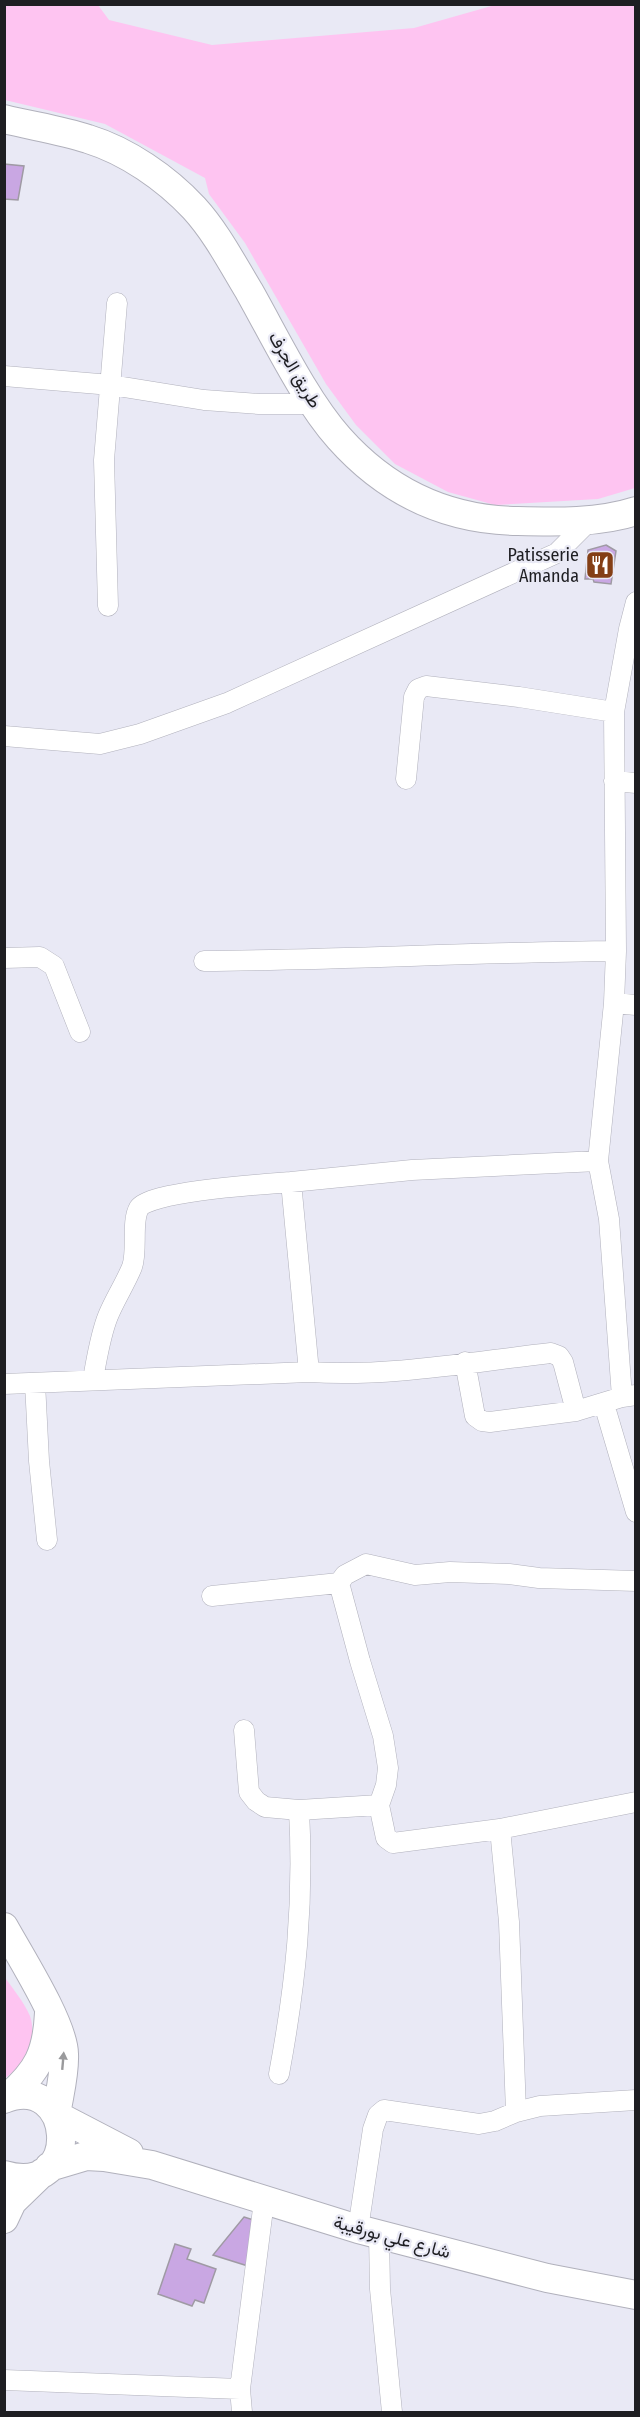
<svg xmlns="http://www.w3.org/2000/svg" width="640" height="2417" font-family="'Fira Sans Condensed',Vazirmatn,sans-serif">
  <rect width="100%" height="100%" fill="#e9e9f5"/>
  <path fill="#fec4f1" d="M 5,4 L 98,5 L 109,20 L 212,45 L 414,28 L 495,5 L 635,5 L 635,488 L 598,499 L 495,505 L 448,492 L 395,464 L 356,425 L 326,384 L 245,243 L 209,194 L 205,178 L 105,124 L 5,100 Z
    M 4,1976 C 13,1989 24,2002 30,2016 C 38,2039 24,2066 5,2078 Z"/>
  <path fill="#c9a7e3" stroke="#9f9aa4" stroke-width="1.5" d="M 4,164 L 24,166 L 18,200 L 4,199 Z
    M 606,545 L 616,551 L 611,584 L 594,582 L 593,579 L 585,579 L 588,550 Z
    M 244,2217 L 257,2221 L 251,2267 L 213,2255 Z
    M 175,2244 L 191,2249 L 187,2259 L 216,2269 L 204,2303 L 195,2300 L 192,2306 L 158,2294 Z"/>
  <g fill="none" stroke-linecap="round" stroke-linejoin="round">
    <g stroke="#b1b1bc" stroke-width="21">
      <path id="street" d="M 4,376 L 111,385 L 204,400 L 259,404 L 314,404
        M 108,606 L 104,460 L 117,303
        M 4,736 L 100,744 L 140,734 L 227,703 L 557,553 L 591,519
        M 406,779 L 414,697 L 418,689 L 426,686 L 519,697 L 614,712
        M 614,781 L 636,783
        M 4,958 L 40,957 L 54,966 L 80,1032
        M 204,961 C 342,960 479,952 616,951
        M 614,1003 L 636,1005
        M 465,1362 L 475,1416 L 482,1421 L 490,1422 L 576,1411 L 622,1397 L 636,1395
        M 309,1372 L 291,1182 L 412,1170 L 598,1161
        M 93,1379 C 97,1358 100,1336 108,1316 C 115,1299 125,1284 132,1267 C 138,1250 131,1222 139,1208 C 150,1191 267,1184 291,1182
        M 35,1383 L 39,1461 L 47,1540
        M 4,1384 L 309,1372 C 391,1377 470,1362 551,1353 L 559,1356 L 563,1362 L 576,1411
        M 622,1397 L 609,1219 L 598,1161 L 614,1003 L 616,951 L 614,712 L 629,629 L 636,602
        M 604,1404 L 636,1512
        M 339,1583 L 345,1575 L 366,1564 L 415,1575 L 450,1572 L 509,1574 L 539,1578 L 636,1581
        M 212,1596 L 339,1583 L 360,1661 L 383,1736 L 388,1768 L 386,1785 L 379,1805
        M 244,1730 L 249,1792 L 256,1801 L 265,1807 L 299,1810 L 379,1805 L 386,1838 L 393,1843 L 500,1829 L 636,1802
        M 500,1829 L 509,1922 L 516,2112
        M 279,2074 C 296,1983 304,1903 299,1810
        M 358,2229 L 373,2129 L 378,2115 L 384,2110 L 479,2124 L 495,2121 L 516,2112 L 540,2106 L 636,2100
        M 379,2234 L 380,2289 L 392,2412
        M 4,2380 L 240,2389
        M 242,2412 L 240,2389 L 264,2201"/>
    </g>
    <g stroke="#b1b1bc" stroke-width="30">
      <path id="secondary" d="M 4,119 C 32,126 61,130 88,139 C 127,151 166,178 194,208 C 216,232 232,263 249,291 C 275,337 305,400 339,438 C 387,492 447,520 518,521 C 556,522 599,523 636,511
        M 4,1927 C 20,1956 64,2025 64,2054 C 65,2074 59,2095 56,2115 L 129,2153
        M 8,2097 C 38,2071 47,2053 49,2013
        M 4,2099 C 74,2070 86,2199 4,2175
        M 49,2167 L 86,2156 L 104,2157 L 152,2165 L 358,2229 L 547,2278 L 636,2295
        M 4,2219 L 12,2202 L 42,2173"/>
    </g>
    <use href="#street" stroke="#fff" stroke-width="20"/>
    <use href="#secondary" stroke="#fff" stroke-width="28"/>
  </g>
  <defs><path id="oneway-solid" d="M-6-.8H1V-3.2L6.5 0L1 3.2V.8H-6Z" transform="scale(1.5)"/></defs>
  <use fill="#9a9a9c" href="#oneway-solid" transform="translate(63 2061) rotate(-85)"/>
  <defs>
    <g id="restaurant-square" transform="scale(1.5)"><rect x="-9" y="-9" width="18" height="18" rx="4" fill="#843f16" stroke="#e9e9f5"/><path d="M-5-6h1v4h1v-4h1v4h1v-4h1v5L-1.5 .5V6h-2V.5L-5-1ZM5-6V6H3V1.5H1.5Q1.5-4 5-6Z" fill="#fff"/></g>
  </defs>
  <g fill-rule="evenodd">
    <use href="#restaurant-square" x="600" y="565"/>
  </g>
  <g text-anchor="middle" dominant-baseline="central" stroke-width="4.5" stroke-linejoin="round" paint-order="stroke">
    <g font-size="18" fill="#1e1e22" stroke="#e9e9f5">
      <text transform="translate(295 370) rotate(59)">طريق الجرف</text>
      <text transform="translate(392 2237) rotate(15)">شارع علي بورقيبة</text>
    </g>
    <g font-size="18" fill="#1e1e22" stroke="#e9e9f5" text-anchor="end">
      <text x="579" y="555">Patisserie<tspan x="579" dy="21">Amanda</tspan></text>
    </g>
  </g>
  <rect width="640" height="2417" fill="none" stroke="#1e1e22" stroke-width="12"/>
</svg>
